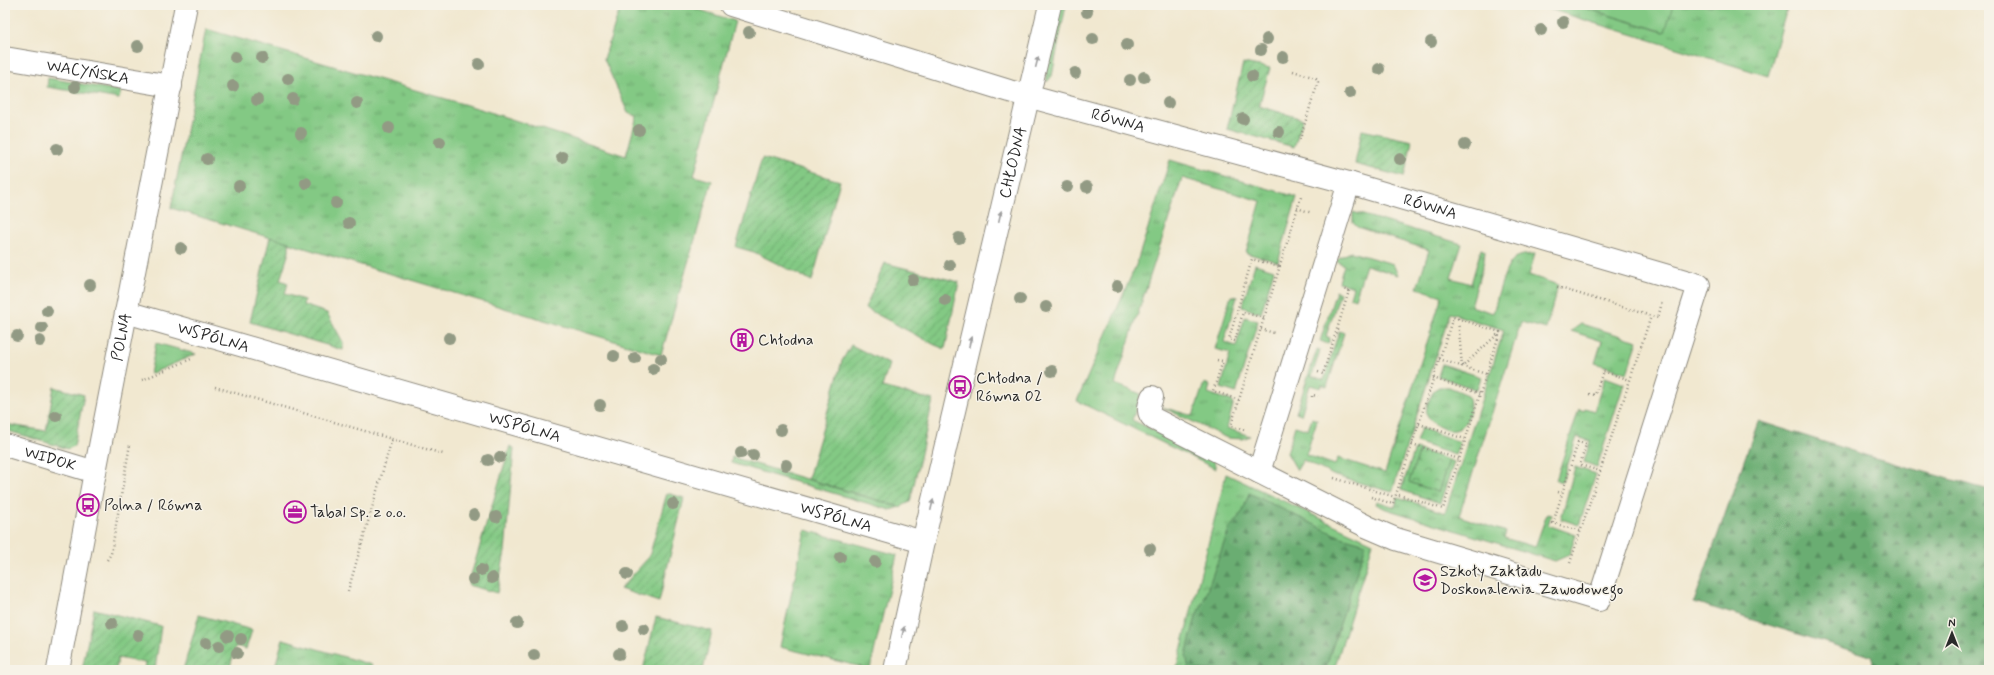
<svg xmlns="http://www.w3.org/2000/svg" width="1994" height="675" font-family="Mynerve,sans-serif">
  <defs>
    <pattern id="grass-tufts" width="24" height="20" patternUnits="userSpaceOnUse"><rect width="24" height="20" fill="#83c984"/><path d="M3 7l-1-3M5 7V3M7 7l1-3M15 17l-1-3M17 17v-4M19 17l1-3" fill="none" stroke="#6ba36c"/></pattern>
    <pattern id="forest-firs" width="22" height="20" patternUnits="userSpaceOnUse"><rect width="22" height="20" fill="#6aad72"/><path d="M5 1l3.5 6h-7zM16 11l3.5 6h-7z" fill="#578d5e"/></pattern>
    <pattern id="park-crowns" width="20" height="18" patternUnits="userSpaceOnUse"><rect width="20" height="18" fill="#83c984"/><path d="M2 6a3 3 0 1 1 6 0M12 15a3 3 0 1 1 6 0" fill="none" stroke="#6ba36c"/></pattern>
    <pattern id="garden-furrows" width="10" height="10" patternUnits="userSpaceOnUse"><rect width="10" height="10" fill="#83c984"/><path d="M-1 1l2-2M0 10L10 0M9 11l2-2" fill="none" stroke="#6ba36c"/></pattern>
  </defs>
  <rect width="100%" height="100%" fill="#f7f3e8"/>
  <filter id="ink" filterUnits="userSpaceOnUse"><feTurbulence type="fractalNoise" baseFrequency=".025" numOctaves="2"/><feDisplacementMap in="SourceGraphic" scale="8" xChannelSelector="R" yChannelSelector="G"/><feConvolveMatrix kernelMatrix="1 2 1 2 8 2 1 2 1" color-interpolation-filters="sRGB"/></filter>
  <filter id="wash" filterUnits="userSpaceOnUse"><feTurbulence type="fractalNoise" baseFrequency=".012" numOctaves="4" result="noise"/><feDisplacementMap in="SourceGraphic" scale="16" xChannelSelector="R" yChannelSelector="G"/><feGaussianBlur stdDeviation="0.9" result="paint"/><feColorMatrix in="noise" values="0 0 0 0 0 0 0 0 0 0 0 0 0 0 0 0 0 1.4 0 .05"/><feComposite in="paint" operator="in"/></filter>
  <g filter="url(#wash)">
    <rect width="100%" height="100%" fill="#f1e8d0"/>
    <path fill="url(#grass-tufts)" stroke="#577a58" d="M 621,5 L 684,5 L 735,21 L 694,176 L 712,181 L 661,355 L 171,208 L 206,29 L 477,108 L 626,156 L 637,116 L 628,113 L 604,59 Z
      M 1059,5 L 1066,5 L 1052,76 L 1047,82 L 1045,68 Z
      M 1550,5 L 1575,5 L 1664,32 L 1673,5 L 1788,5 L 1768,76 L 1549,9 Z
      M 48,78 L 121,91 L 119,99 L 47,87 Z
      M 1170,160 L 1297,197 L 1278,262 L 1246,253 L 1261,201 L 1182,178 L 1115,384 L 1141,394 L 1132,420 L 1213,458 L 1216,469 L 1077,401 L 1136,265 Z
      M 1353,212 L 1462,244 L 1451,278 L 1471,284 L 1481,249 L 1485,251 L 1484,261 L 1471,306 L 1493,313 C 1497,300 1504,267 1514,259 C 1519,255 1528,254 1535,254 L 1529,275 L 1558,285 L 1546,329 L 1521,322 L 1459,516 L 1506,532 L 1504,538 L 1535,547 L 1547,514 L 1551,515 L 1548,525 L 1576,535 L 1569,555 L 1555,561 L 1386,509 L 1376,504 L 1377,501 L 1395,507 L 1398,497 L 1445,513 L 1504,330 L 1450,313 L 1392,492 L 1335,476 L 1303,460 L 1297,470 L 1287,453 L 1295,426 L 1308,430 L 1312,418 L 1317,420 L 1306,455 L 1335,465 L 1338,458 L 1385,473 L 1442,296 L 1417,288 L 1429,250 L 1357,227 L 1353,223 Z
      M 1351,252 L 1393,264 L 1398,275 L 1366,265 L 1355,299 L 1350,297 L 1353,287 L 1339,282 L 1344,265 L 1336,261 L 1340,257 Z
      M 1255,264 L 1274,270 L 1261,313 L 1242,307 Z
      M 1336,291 L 1340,293 L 1326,336 L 1330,338 L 1328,344 L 1320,341 Z
      M 1231,296 L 1237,297 L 1224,342 L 1236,346 L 1245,317 L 1258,321 L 1236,393 L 1221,388 L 1230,353 L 1215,349 Z
      M 1581,324 L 1638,341 L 1627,373 L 1595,363 L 1602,341 L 1571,331 Z
      M 1339,331 L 1344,333 L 1327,387 L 1322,385 L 1321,388 L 1310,385 L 1301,415 L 1296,413 L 1317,349 L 1320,350 L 1312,376 L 1324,380 Z
      M 156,343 L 196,354 L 150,374 Z
      M 1442,364 L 1481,377 L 1477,390 L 1438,376 Z
      M 1605,377 L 1624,384 L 1597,467 L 1584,462 L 1590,441 L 1577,437 L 1562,482 L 1556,480 L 1579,409 L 1584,411 L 1585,408 L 1594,411 Z
      M 1204,383 L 1210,385 L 1208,393 L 1232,401 L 1233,405 L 1227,428 L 1250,436 L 1243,439 L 1227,438 L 1162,407 L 1193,416 Z
      M 1439,387 L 1449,387 L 1468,395 C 1472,406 1470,423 1458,429 C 1448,434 1430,424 1427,414 C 1425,406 1431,397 1434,390 Z
      M 1421,428 L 1460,442 L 1455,455 L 1416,442 Z
      M 1415,449 L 1420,450 L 1409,482 L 1438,492 L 1449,460 L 1454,462 L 1440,503 L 1401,490 Z
      M 732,457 L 900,507 L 890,510 L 731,463 Z
      M 1575,467 L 1596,474 L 1579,525 L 1561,519 Z
      M 1226,474 L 1373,543 L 1334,670 L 1176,670 Z
      M 805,530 L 897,555 L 870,669 L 780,647 Z
      M 283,639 L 372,665 L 370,670 L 274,670 Z"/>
    <path fill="url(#forest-firs)" stroke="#4a6c4e" d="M 1758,421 L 1868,456 L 1989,490 L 1989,670 L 1872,670 L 1873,657 L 1694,602 Z
      M 1249,493 L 1338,536 L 1366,544 L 1325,670 L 1189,670 L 1186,655 L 1196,617 L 1203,602 L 1229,529 L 1243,511 Z"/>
    <path fill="url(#park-crowns)" stroke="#577a58" d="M 1420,450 L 1449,460 L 1438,492 L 1409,482 Z"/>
    <path fill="url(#garden-furrows)" stroke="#577a58" d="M 1243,63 L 1270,68 L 1259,106 L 1303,119 L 1294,147 L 1227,129 Z
      M 1362,130 L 1412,141 L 1404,177 L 1355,164 Z
      M 762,158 L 840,181 L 812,281 L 754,252 L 736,247 Z
      M 270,237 L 289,242 L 289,252 L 280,280 L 288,283 L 285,294 L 304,300 L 303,305 L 327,313 L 343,342 L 343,350 L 250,322 Z
      M 885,263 L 959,282 L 945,349 L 935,345 L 865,308 Z
      M 851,345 L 889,364 L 882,387 L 933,400 L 910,502 L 900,507 L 808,479 L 842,361 Z
      M 54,387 L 84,395 L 74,446 L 68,449 L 5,430 L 5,424 L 46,431 Z
      M 510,446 L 514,448 L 505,552 L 497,593 L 468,585 Z
      M 667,493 L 684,498 L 659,602 L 620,589 L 649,557 Z
      M 94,609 L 161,626 L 155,670 L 144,670 L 145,663 L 118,658 L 116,670 L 82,670 Z
      M 199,615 L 252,630 L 246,649 L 236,646 L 229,670 L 183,670 Z
      M 656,617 L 712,631 L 703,670 L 643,670 Z"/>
    <path fill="#83c984" stroke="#577a58" d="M 1575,5 L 1673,5 L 1665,32 Z"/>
  </g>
  <g filter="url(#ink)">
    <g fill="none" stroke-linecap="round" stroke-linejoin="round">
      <g stroke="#8e8a7e" stroke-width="24">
        <g id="minor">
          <path id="s1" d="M 731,5 L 1009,91 L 1349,183 L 1699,285 L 1599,600 L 1396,539 L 1368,527 L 1154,419 C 1146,412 1149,406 1152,397"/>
          <path id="s2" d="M 5,58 L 171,86"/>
          <path id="s3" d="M 126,312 L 923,542"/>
          <path id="s4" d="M 5,445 L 95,472"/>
          <path d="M 1259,472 L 1349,183"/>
          <path id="s5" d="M 58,670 L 95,472 L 186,5"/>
          <path id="s6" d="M 895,670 L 923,542 L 1050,5"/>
        </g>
      </g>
      <path stroke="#8e8a7e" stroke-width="2.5" stroke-dasharray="1 3" stroke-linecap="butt" d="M 1293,71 L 1316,78 L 1318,82 L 1299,142
        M 1297,208 L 1312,213
        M 1557,287 L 1658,318 L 1662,302
        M 1264,318 L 1243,312 L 1235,341 L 1229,339 L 1252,259 L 1280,267
        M 1458,318 L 1462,367 L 1500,332
        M 1261,329 L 1274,333
        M 1439,359 L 1486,374
        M 1217,360 L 1223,361 L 1213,391 L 1239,400
        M 1318,372 L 1323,374 L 1349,291 L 1343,289
        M 1433,378 L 1480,394
        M 142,380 L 191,359
        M 215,387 L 443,454
        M 1589,394 L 1595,395 L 1603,371 L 1630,380
        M 1312,397 L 1312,395 L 1318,396
        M 1419,424 L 1465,439
        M 1244,430 L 1231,426 L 1301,197
        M 1412,444 L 1459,459
        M 1334,478 L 1395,497
        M 1558,492 L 1562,493
        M 1371,497 L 1393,504 L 1453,317 L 1500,332 L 1443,509 L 1396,494
        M 1580,531 L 1553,523 L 1578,442 L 1586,444 L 1580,465 L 1600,471
        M 107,560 L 111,554 L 130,444
        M 1570,563 L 1651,316
        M 348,591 L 392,439"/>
      <use href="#minor" stroke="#fff" stroke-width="22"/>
    </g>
    <g fill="#929a84">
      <circle cx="1087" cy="12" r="6"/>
      <circle cx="1563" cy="22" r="6"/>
      <circle cx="1541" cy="30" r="6"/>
      <circle cx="749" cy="32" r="6"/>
      <circle cx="376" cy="36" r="6"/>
      <circle cx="1093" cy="39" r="6"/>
      <circle cx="1267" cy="39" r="6"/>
      <circle cx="1431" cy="42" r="6"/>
      <circle cx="1127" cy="45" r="6"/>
      <circle cx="138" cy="46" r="6"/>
      <circle cx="1261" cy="50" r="6"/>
      <circle cx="235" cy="57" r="6"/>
      <circle cx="1283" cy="57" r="6"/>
      <circle cx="262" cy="58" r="6"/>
      <circle cx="479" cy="64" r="6"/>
      <circle cx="1379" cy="69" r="6"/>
      <circle cx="1075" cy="73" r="6"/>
      <circle cx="1252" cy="76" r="6"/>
      <circle cx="1144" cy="77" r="6"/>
      <circle cx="288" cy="79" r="6"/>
      <circle cx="1130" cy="80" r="6"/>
      <circle cx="233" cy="86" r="6"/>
      <circle cx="75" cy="87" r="6"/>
      <circle cx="1350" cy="93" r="6"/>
      <circle cx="293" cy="99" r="6"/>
      <circle cx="257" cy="100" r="6"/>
      <circle cx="357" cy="103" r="6"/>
      <circle cx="1168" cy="103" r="6"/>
      <circle cx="1243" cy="119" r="6"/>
      <circle cx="389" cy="128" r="6"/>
      <circle cx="639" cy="130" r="6"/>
      <circle cx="1279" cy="132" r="6"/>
      <circle cx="301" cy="133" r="6"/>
      <circle cx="440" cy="142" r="6"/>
      <circle cx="1465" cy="145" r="6"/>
      <circle cx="57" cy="149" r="6"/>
      <circle cx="562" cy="157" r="6"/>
      <circle cx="207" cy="159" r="6"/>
      <circle cx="1400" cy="159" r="6"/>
      <circle cx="306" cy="183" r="6"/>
      <circle cx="239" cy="186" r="6"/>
      <circle cx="1067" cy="187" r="6"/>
      <circle cx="1087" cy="187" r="6"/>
      <circle cx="336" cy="203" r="6"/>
      <circle cx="349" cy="223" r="6"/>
      <circle cx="959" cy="238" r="6"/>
      <circle cx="181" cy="248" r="6"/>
      <circle cx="950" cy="265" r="6"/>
      <circle cx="913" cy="280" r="6"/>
      <circle cx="90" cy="285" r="6"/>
      <circle cx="1117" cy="286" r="6"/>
      <circle cx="1020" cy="299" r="6"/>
      <circle cx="945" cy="300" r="6"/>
      <circle cx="1046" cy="307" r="6"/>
      <circle cx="47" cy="311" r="6"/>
      <circle cx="42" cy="328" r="6"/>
      <circle cx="17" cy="336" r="6"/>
      <circle cx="449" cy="338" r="6"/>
      <circle cx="40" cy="341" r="6"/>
      <circle cx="614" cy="356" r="6"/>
      <circle cx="635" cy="358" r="6"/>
      <circle cx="661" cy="359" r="6"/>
      <circle cx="653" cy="369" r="6"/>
      <circle cx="1052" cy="371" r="6"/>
      <circle cx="600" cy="405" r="6"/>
      <circle cx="56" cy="416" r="6"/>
      <circle cx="781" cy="430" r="6"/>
      <circle cx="741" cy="453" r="6"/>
      <circle cx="753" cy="455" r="6"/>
      <circle cx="500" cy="457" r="6"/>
      <circle cx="488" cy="460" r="6"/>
      <circle cx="786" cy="465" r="6"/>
      <circle cx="673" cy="504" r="6"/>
      <circle cx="474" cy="515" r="6"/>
      <circle cx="496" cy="517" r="6"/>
      <circle cx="1150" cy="549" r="6"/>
      <circle cx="840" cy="557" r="6"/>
      <circle cx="875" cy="562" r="6"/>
      <circle cx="481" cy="570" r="6"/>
      <circle cx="627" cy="574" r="6"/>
      <circle cx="492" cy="578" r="6"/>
      <circle cx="473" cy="579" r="6"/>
      <circle cx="112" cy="623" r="6"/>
      <circle cx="517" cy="623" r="6"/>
      <circle cx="623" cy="626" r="6"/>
      <circle cx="644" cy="629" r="6"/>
      <circle cx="138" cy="635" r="6"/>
      <circle cx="228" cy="636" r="6"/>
      <circle cx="241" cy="639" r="6"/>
      <circle cx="206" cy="643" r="6"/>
      <circle cx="219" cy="646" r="6"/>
      <circle cx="237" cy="653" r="6"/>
      <circle cx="619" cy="654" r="6"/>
      <circle cx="534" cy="655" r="6"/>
    </g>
    <defs><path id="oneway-solid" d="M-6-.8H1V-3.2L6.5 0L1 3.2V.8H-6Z"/></defs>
    <g fill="#a0a0a0">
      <use href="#oneway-solid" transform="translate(1037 62) rotate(-76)"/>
      <use href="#oneway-solid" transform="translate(1000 216) rotate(-77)"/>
      <use href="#oneway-solid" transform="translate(970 342) rotate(-77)"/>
      <use href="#oneway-solid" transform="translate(932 505) rotate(-77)"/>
      <use href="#oneway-solid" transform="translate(903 632) rotate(-77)"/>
    </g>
  </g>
  <defs>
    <g id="building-ring" transform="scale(1.15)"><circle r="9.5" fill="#f7f3e8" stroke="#b5179e" stroke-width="1.5"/><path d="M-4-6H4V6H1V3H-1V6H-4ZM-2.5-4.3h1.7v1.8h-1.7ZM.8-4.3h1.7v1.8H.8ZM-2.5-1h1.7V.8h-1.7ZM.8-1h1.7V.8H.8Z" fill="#b5179e"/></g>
    <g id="bus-ring" transform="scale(1.15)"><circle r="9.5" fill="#f7f3e8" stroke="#b5179e" stroke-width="1.5"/><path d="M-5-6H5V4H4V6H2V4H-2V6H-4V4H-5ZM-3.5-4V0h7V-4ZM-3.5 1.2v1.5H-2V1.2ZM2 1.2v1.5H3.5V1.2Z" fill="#b5179e"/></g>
    <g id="office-ring" transform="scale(1.15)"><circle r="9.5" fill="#f7f3e8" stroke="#b5179e" stroke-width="1.5"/><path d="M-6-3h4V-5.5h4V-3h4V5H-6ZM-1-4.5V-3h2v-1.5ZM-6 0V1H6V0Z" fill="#b5179e"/></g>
    <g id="school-ring" transform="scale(1.15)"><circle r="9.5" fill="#f7f3e8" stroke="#b5179e" stroke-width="1.5"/><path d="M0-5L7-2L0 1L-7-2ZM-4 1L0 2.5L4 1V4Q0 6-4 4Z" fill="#b5179e"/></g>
  </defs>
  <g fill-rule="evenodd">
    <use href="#building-ring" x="742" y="340"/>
    <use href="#bus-ring" x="960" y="387"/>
    <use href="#bus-ring" x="88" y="505"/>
    <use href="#office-ring" x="295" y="512"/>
    <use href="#school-ring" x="1425" y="580"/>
  </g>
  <g text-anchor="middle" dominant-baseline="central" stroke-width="3" stroke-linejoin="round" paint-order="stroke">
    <g font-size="16" fill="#2b2b2b" stroke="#f7f3e8">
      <text stroke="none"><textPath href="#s2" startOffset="84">WACYŃSKA</textPath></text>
      <text stroke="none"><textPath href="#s1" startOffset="404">RÓWNA</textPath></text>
      <text stroke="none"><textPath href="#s6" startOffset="521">CHŁODNA</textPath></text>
      <text stroke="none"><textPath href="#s1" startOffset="728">RÓWNA</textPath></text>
      <text stroke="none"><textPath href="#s5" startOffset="339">POLNA</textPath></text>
      <text stroke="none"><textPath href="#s3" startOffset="91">WSPÓLNA</textPath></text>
      <text stroke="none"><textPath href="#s3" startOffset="415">WSPÓLNA</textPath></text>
      <text stroke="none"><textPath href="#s4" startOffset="47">WIDOK</textPath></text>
      <text stroke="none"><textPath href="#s3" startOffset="739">WSPÓLNA</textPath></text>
    </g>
    <g font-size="16" fill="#2b2b2b" stroke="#f7f3e8" text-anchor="start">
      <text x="758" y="340">Chłodna</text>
      <text x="976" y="378">Chłodna /<tspan x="976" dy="18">Równa 02</tspan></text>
      <text x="104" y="505">Polna / Równa</text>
      <text x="310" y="512">Tabal Sp. z o.o.</text>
      <text x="1440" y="571">Szkoły Zakładu<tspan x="1440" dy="18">Doskonalenia Zawodowego</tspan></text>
    </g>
  </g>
  <rect width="1994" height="675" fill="none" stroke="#f7f3e8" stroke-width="20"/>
  <g transform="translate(1952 633)" stroke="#f7f3e8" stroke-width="3" paint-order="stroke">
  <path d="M0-3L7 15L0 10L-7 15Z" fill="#2b2b2b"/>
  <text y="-6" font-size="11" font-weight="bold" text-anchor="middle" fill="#2b2b2b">N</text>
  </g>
</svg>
